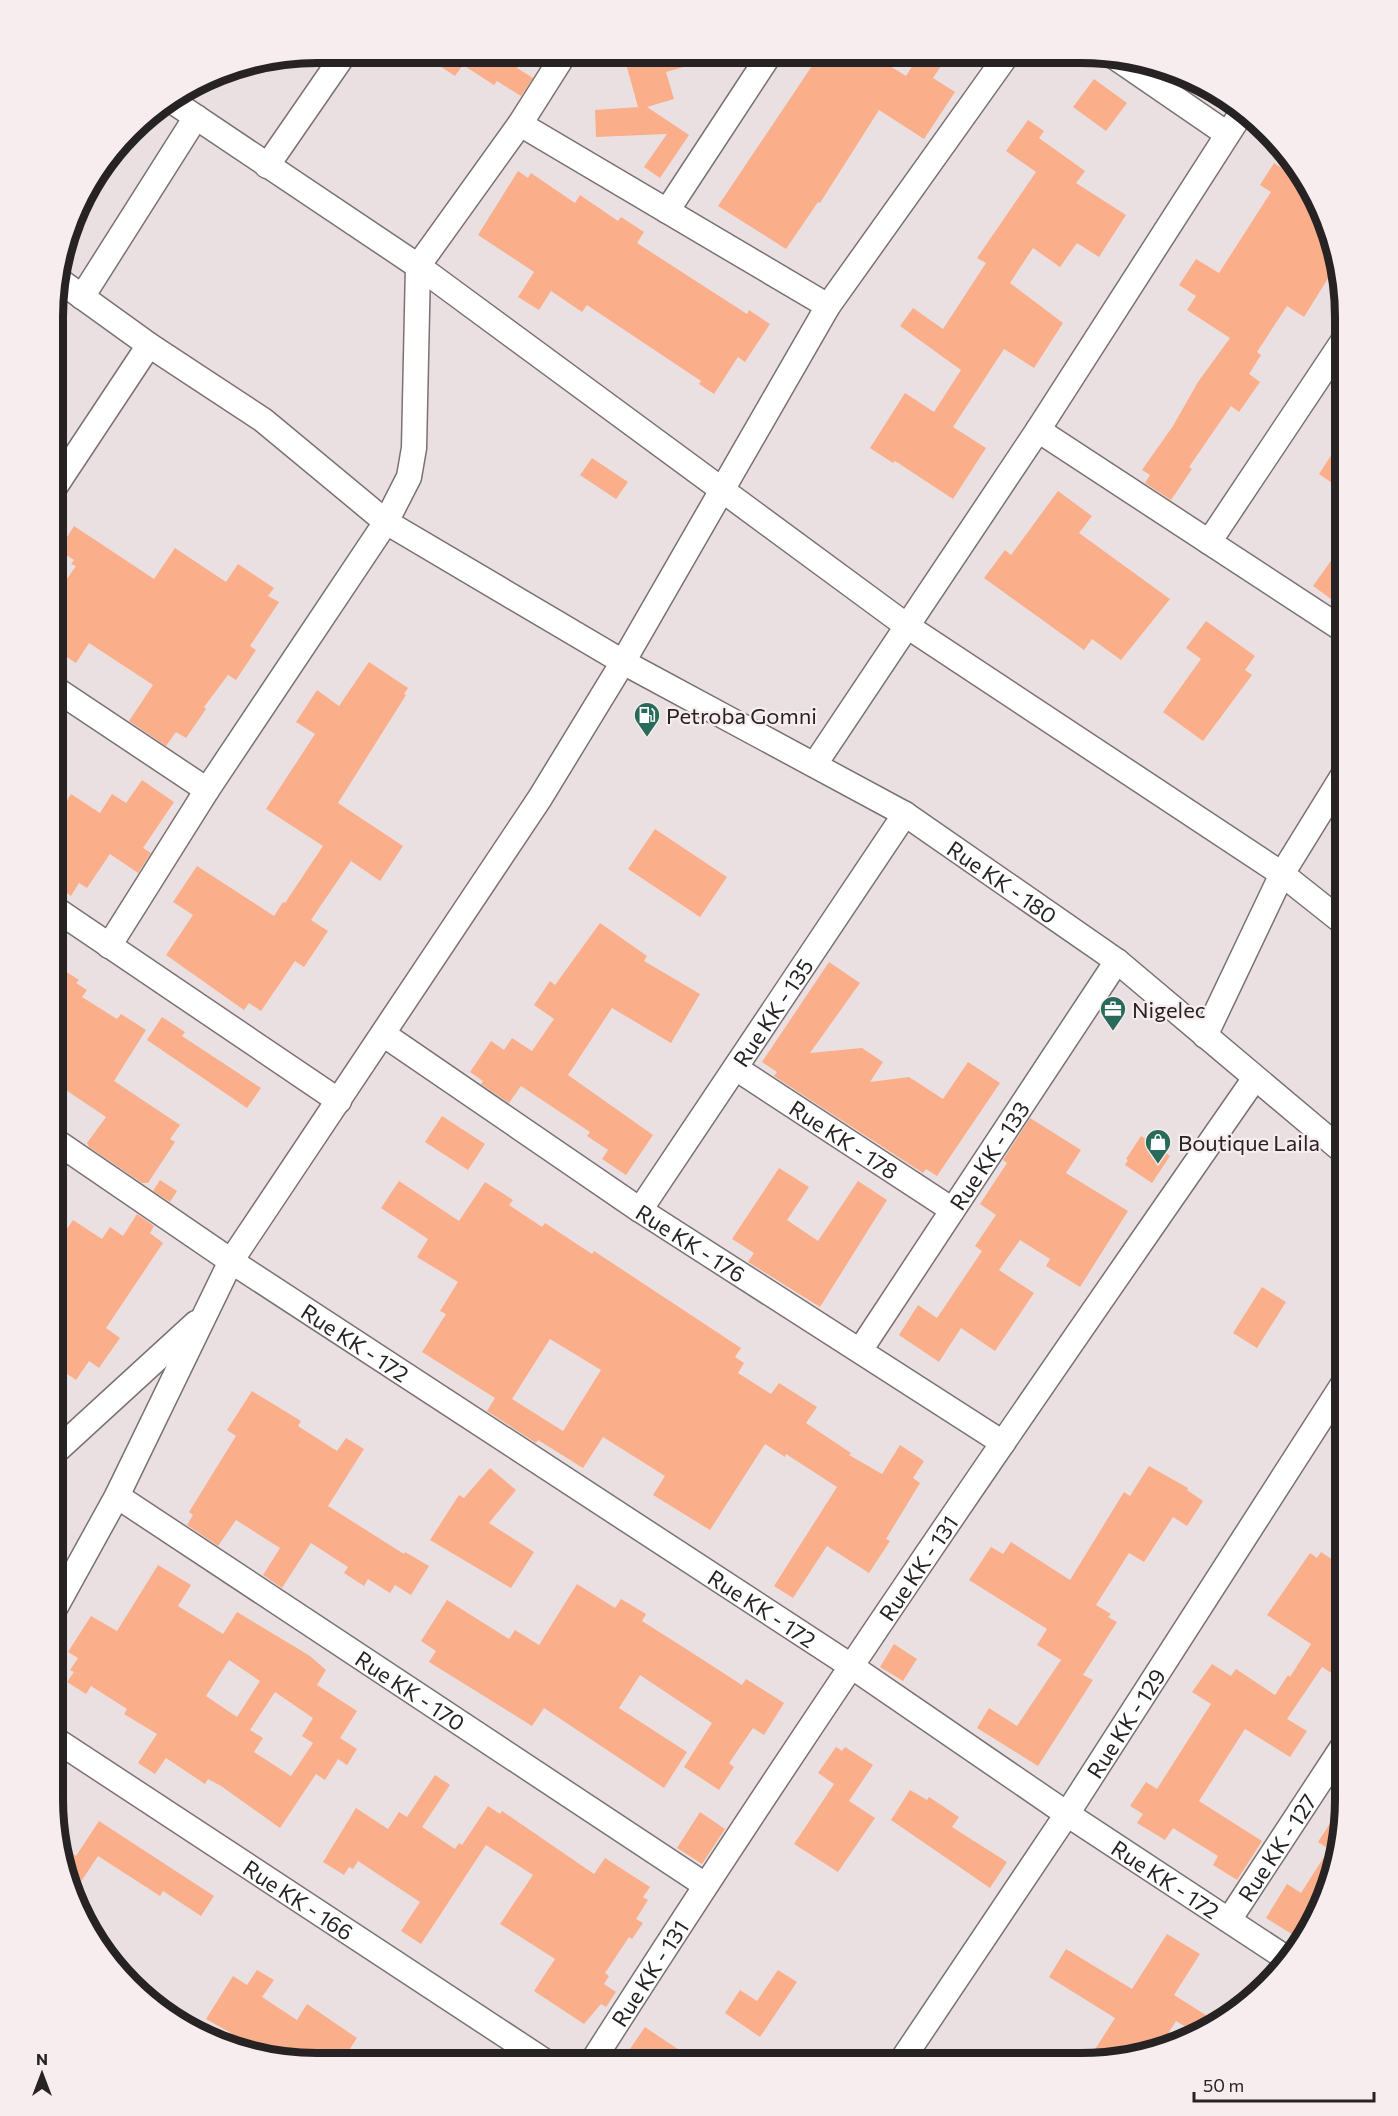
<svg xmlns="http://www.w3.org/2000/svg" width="1398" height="2116" font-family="Commissioner,sans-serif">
  <rect width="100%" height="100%" fill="#ebe0e1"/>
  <path fill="#faae8a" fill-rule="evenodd" d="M 420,53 L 527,53 L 517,68 L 533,78 L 521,96 L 497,81 L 494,85 L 463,65 L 455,76 Z
    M 623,53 L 712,54 L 712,59 L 666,72 L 674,99 L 647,107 L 689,135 L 660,178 L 644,167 L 667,134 L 596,137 L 595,110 L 638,107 Z
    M 820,54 L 871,54 L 906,76 L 920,54 L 949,54 L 933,78 L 955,92 L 924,139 L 879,110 L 820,203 L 818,202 L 786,249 L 718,206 Z
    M 1094,79 L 1127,103 L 1106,131 L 1073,107 Z
    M 1028,120 L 1044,131 L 1039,138 L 1085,171 L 1076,183 L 1126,215 L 1099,257 L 1077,243 L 1060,267 L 1033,248 L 1010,283 L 1063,323 L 1034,368 L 1004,349 L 953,427 L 986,448 L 953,499 L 895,461 L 893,463 L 870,448 L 905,393 L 934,412 L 961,370 L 900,326 L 913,308 L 943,329 L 986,263 L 977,258 L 1036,172 L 1006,151 Z
    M 1292,159 L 1325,216 L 1335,267 L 1304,317 L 1287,306 L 1257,352 L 1261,355 L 1249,374 L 1260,382 L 1239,412 L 1231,406 L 1189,467 L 1192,469 L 1171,500 L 1145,483 L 1150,475 L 1142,470 L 1173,426 L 1198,382 L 1230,338 L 1187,310 L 1196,296 L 1179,285 L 1196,259 L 1219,273 L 1271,192 L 1260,185 L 1274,163 L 1285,170 Z
    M 518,171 L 528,178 L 531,173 L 575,203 L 580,195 L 618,221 L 621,217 L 644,232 L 637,243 L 747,314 L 749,310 L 770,324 L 745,362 L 738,357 L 714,394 L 699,384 L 701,381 L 587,305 L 582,312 L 551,291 L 539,310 L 518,297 L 534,272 L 478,235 Z
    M 1345,434 L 1345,492 L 1319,474 Z
    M 592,458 L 628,482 L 616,499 L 580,475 Z
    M 1058,491 L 1092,516 L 1079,533 L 1170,599 L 1121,660 L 1092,639 L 1084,650 L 984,578 L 1005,550 L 1011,555 Z
    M 74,526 L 154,579 L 175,548 L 226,582 L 238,564 L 274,588 L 268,596 L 279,602 L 250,646 L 256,650 L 236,680 L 228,675 L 204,707 L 206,709 L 186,738 L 176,732 L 166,746 L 129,721 L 153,685 L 89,643 L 76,663 L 54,649 L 54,597 L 76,566 L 71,564 L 74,560 L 59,550 Z
    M 1345,541 L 1345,609 L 1313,586 Z
    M 1206,621 L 1255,656 L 1245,670 L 1252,675 L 1203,741 L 1163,712 L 1201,659 L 1186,648 Z
    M 369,662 L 408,688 L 404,694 L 406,695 L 338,803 L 403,846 L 380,881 L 351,861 L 311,920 L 328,931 L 304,967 L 295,961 L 261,1011 L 249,1003 L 244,1010 L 166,955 L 193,915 L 173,902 L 197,866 L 274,916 L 283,902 L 285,903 L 323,846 L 266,809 L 315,734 L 296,722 L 317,690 L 339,706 Z
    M 142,780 L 174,802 L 143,848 L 151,853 L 138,873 L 110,854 L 87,888 L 79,883 L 71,896 L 54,884 L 54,794 L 66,802 L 71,794 L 100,813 L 112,794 L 126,803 Z
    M 655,829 L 727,877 L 700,917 L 628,869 Z
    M 600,923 L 647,956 L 644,961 L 700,994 L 671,1043 L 612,1008 L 568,1075 L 653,1135 L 626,1175 L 602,1159 L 608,1150 L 587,1136 L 590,1132 L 521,1086 L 509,1103 L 481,1084 L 483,1081 L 470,1072 L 491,1041 L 504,1050 L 512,1038 L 532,1051 L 554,1019 L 534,1005 L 550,981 L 555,985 Z
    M 829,962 L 860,983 L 810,1053 L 862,1048 L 883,1062 L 870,1082 L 909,1077 L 943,1099 L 968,1062 L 1000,1083 L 937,1176 L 926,1169 L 923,1173 L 832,1114 L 774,1076 L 777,1072 L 762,1062 Z
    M 54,964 L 79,980 L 76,983 L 87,990 L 82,997 L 117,1019 L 121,1014 L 146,1030 L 114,1081 L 180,1125 L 170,1139 L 175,1142 L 148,1183 L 142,1183 L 89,1147 L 87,1143 L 106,1117 L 54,1082 L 54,1036 L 64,1020 L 54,1013 Z
    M 162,1017 L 185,1032 L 182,1036 L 261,1088 L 247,1108 L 147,1040 Z
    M 442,1116 L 485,1144 L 468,1170 L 425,1142 Z
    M 1030,1118 L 1081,1150 L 1066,1173 L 1128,1211 L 1080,1287 L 1046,1266 L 1050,1259 L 1020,1240 L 999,1270 L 1034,1293 L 995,1351 L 961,1328 L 939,1362 L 899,1335 L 918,1305 L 937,1318 L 982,1251 L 975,1246 L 996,1215 L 980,1204 L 1007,1163 L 1003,1160 Z
    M 1141,1136 L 1170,1156 L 1152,1183 L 1125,1165 L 1128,1160 L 1126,1159 Z
    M 779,1168 L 809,1187 L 787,1220 L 818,1241 L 858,1181 L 887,1200 L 820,1307 L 748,1262 L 754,1253 L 732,1239 Z
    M 160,1180 L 177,1191 L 170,1202 L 153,1191 Z
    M 399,1181 L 459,1221 L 485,1182 L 513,1200 L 509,1205 L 542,1227 L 545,1223 L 592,1254 L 594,1251 L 741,1348 L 735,1357 L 744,1363 L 738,1373 L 771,1394 L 779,1383 L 817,1407 L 806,1423 L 851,1453 L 849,1455 L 882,1474 L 900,1445 L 924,1461 L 913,1478 L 920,1483 L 886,1539 L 890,1541 L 869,1573 L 827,1546 L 793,1598 L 774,1586 L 837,1487 L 786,1454 L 785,1457 L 765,1444 L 710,1530 L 653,1495 L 665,1476 L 603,1437 L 583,1468 L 538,1440 L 536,1443 L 487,1411 L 495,1398 L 422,1352 L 446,1314 L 440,1311 L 458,1282 L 417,1257 L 428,1239 L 381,1208 ZM 550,1339 L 601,1370 L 563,1431 L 512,1399 Z
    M 137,1214 L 154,1226 L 150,1233 L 163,1243 L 106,1328 L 120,1338 L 99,1368 L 89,1361 L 76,1380 L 53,1364 L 53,1249 L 73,1220 L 102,1239 L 110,1227 L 123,1236 Z
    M 1262,1287 L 1286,1302 L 1257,1348 L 1233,1333 Z
    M 252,1391 L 301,1421 L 298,1426 L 337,1451 L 346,1438 L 364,1449 L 328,1506 L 404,1554 L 405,1552 L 429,1566 L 411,1595 L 395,1585 L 390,1593 L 368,1579 L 364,1586 L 344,1573 L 348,1567 L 311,1543 L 282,1588 L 263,1575 L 280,1548 L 236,1520 L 218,1546 L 187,1525 L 193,1515 L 189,1512 L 236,1436 L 227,1430 Z
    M 1149,1466 L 1188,1488 L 1187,1490 L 1203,1501 L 1187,1526 L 1173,1517 L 1144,1562 L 1129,1553 L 1096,1605 L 1111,1614 L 1108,1617 L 1117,1622 L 1083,1675 L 1093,1680 L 1038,1766 L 977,1728 L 989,1708 L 1017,1726 L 1061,1660 L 1037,1645 L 1047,1629 L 969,1580 L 991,1547 L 1003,1554 L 1011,1542 L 1070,1580 L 1124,1492 L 1130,1496 Z
    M 490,1468 L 516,1490 L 489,1523 L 534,1552 L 511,1588 L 430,1540 L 459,1495 L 464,1498 Z
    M 1321,1552 L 1345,1568 L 1345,1662 L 1336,1676 L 1322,1667 L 1287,1719 L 1307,1731 L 1290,1757 L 1245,1729 L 1199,1801 L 1262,1841 L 1237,1880 L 1213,1865 L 1218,1856 L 1173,1828 L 1165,1840 L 1137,1823 L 1143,1814 L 1130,1806 L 1146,1782 L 1157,1789 L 1211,1704 L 1192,1692 L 1212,1664 L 1231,1676 L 1236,1669 L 1275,1695 L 1288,1675 L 1290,1677 L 1311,1644 L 1267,1615 L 1310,1553 L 1317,1558 Z
    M 158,1565 L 191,1585 L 178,1606 L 223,1634 L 237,1612 L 310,1656 L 326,1670 L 317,1685 L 357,1711 L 340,1738 L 357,1749 L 347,1765 L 338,1759 L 325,1780 L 316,1774 L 280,1828 L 221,1786 L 208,1779 L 205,1784 L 166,1758 L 155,1774 L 138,1763 L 157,1734 L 124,1714 L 127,1709 L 91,1686 L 86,1694 L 67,1682 L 74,1672 L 70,1670 L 78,1658 L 68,1652 L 91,1616 L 117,1631 ZM 229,1660 L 260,1681 L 237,1717 L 206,1696 ZM 275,1692 L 313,1718 L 302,1736 L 313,1743 L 291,1776 L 254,1752 L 263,1738 L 250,1730 Z
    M 577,1584 L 615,1608 L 621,1599 L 646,1614 L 642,1621 L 683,1647 L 742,1685 L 746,1679 L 784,1703 L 764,1735 L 753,1728 L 729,1763 L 734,1767 L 719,1790 L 684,1767 L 712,1723 L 640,1675 L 619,1708 L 687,1752 L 664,1788 L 544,1708 L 532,1726 L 429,1662 L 436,1651 L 421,1641 L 447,1600 L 509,1639 L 515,1630 L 539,1645 Z
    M 894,1644 L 917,1659 L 903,1681 L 880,1667 Z
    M 836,1747 L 842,1751 L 845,1747 L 873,1765 L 849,1801 L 875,1818 L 838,1872 L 794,1844 L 834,1784 L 818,1773 Z
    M 435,1775 L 450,1785 L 422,1827 L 455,1849 L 459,1843 L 462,1845 L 488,1806 L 500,1814 L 502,1811 L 594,1874 L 605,1858 L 650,1887 L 643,1897 L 648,1900 L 636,1919 L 643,1923 L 632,1939 L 629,1937 L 605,1973 L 609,1976 L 604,1984 L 616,1992 L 606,2007 L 601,2004 L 584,2024 L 534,1991 L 555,1959 L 500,1924 L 533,1875 L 486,1845 L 421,1944 L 401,1931 L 420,1902 L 358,1861 L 353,1869 L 349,1867 L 344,1875 L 323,1862 L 356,1808 L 388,1829 L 399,1812 L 407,1817 Z
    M 910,1790 L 927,1800 L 929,1797 L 959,1817 L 952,1827 L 1007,1862 L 990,1888 L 891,1820 Z
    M 1345,1800 L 1345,1816 L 1331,1884 L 1303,1941 L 1266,1918 L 1287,1884 L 1301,1893 L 1329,1849 L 1318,1842 Z
    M 700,1812 L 725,1829 L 702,1864 L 677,1848 Z
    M 99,1821 L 214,1896 L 201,1916 L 163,1891 L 160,1896 L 98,1856 L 72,1895 L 62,1847 L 76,1856 Z
    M 1167,1934 L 1200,1954 L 1174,1995 L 1217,2022 L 1197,2034 L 1176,2021 L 1159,2048 L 1087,2062 L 1115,2018 L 1049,1977 L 1066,1949 L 1132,1989 Z
    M 257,1970 L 274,1980 L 262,1997 L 297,2020 L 307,2004 L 357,2038 L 342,2061 L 279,2060 L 206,2019 L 233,1976 L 247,1985 Z
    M 778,1970 L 797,1982 L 760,2037 L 725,2013 L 740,1990 L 757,2001 Z
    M 645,2027 L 697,2062 L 621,2062 Z"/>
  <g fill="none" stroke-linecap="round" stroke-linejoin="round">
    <g stroke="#7a7172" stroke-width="27">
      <g id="minor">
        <path d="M 1112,55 L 1227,134"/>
        <path d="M 172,101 L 418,266 L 907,626 L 1282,874 L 1345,924"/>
        <path d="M 520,124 L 828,306"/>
        <path d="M 267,166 L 345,53"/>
        <path d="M 667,211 L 770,54"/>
        <path id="s1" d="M 56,278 L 149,345 L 263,420 L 386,522 L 623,662 L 905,814 L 1117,961 L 1345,1153"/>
        <path d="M 82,297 L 196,117"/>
        <path d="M 1038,430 L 1345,631"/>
        <path d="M 55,487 L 149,345"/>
        <path d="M 1209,542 L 1345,338"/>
        <path d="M 54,688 L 207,790"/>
        <path d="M 815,764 L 1038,430 L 1244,109"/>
        <path d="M 54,908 L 339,1101"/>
        <path d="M 109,946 L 207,790 L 386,522 L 409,477 L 414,448 L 418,266 L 520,124 L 565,53"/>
        <path id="s2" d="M 383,1034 L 640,1210 L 1003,1443"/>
        <path d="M 1205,1036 L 1282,874 L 1345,772"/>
        <path id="s3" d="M 737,1069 L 951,1209"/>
        <path id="s4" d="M 54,1140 L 231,1261 L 851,1666 L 1067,1814 L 1289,1960"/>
        <path id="s5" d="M 640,1210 L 905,814"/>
        <path id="s6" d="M 861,1349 L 1117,961"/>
        <path d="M 53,1454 L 196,1323"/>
        <path id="s7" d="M 117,1496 L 705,1885"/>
        <path d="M 53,1612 L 117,1496 L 231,1261 L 540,798 L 623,662 L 828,306 L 1007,55"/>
        <path id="s8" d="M 53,1738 L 546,2062"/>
        <path id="s9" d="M 1229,1920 L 1345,1743"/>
        <path id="s10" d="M 592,2062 C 804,1729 1029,1403 1255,1078"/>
        <path id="s11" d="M 900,2063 L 1067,1814 L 1345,1381"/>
      </g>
    </g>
    <use href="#minor" stroke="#fff" stroke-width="24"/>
  </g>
  <defs>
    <g id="fuel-pin" transform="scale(1.35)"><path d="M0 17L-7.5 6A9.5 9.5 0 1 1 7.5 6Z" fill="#296b5b" stroke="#f8edee"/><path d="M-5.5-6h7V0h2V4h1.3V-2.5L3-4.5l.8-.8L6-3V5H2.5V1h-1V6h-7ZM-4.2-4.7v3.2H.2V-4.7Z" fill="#fff"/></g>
    <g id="office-pin" transform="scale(1.35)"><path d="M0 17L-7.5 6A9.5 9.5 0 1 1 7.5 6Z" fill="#296b5b" stroke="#f8edee"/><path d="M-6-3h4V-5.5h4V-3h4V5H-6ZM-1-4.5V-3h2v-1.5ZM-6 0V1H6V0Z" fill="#fff"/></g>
    <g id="shop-pin" transform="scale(1.35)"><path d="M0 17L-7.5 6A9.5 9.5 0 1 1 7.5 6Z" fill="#296b5b" stroke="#f8edee"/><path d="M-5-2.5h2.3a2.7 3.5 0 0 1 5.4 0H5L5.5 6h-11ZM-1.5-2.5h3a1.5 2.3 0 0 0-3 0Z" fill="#fff"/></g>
  </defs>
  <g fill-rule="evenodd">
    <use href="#fuel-pin" x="647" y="715"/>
    <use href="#office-pin" x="1113" y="1009"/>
    <use href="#shop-pin" x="1158" y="1142"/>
  </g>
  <g text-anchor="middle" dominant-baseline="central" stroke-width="4.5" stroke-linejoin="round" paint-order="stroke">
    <g font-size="22" fill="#272324" stroke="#f8edee" text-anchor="start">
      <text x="666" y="715">Petroba Gomni</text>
      <text x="1132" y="1009">Nigelec</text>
      <text x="1178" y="1142">Boutique Laila</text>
    </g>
    <g font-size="22" fill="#272324" stroke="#f8edee">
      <text stroke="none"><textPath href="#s1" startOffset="1125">Rue KK - 180</textPath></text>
      <text stroke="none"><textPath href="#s5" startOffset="238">Rue KK - 135</textPath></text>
      <text stroke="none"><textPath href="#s3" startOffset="128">Rue KK - 178</textPath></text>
      <text stroke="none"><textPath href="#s6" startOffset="232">Rue KK - 133</textPath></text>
      <text stroke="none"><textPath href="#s2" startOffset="372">Rue KK - 176</textPath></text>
      <text stroke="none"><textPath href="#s4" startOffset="363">Rue KK - 172</textPath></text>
      <text stroke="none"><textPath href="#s10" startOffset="592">Rue KK - 131</textPath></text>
      <text stroke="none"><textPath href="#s4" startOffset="849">Rue KK - 172</textPath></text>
      <text stroke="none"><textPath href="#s7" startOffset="352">Rue KK - 170</textPath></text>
      <text stroke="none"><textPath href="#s11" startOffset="408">Rue KK - 129</textPath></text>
      <text stroke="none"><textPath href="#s9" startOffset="87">Rue KK - 127</textPath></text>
      <text stroke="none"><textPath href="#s4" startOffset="1335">Rue KK - 172</textPath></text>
      <text stroke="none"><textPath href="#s8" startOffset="294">Rue KK - 166</textPath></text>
      <text stroke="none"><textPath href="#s10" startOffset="106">Rue KK - 131</textPath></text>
    </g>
  </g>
  <path d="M0 0H1398V2116H0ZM317 63H1081A254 254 0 0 1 1335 317V1799A254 254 0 0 1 1081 2053H317A254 254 0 0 1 63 1799V317A254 254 0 0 1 317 63Z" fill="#f8edee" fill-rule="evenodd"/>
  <path fill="none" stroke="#272324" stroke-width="8" d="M317 63H1081A254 254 0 0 1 1335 317V1799A254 254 0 0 1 1081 2053H317A254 254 0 0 1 63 1799V317A254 254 0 0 1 317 63Z"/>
  <g transform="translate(42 2074)" stroke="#f8edee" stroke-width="4.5" paint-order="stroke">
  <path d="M0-4.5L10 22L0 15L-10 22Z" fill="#272324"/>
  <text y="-9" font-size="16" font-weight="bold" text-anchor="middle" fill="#272324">N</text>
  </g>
  <path d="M1194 2092v9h180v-9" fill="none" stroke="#272324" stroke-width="3"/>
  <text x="1203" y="2092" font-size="18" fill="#272324" stroke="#f8edee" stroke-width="4.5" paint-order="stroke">50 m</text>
</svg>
